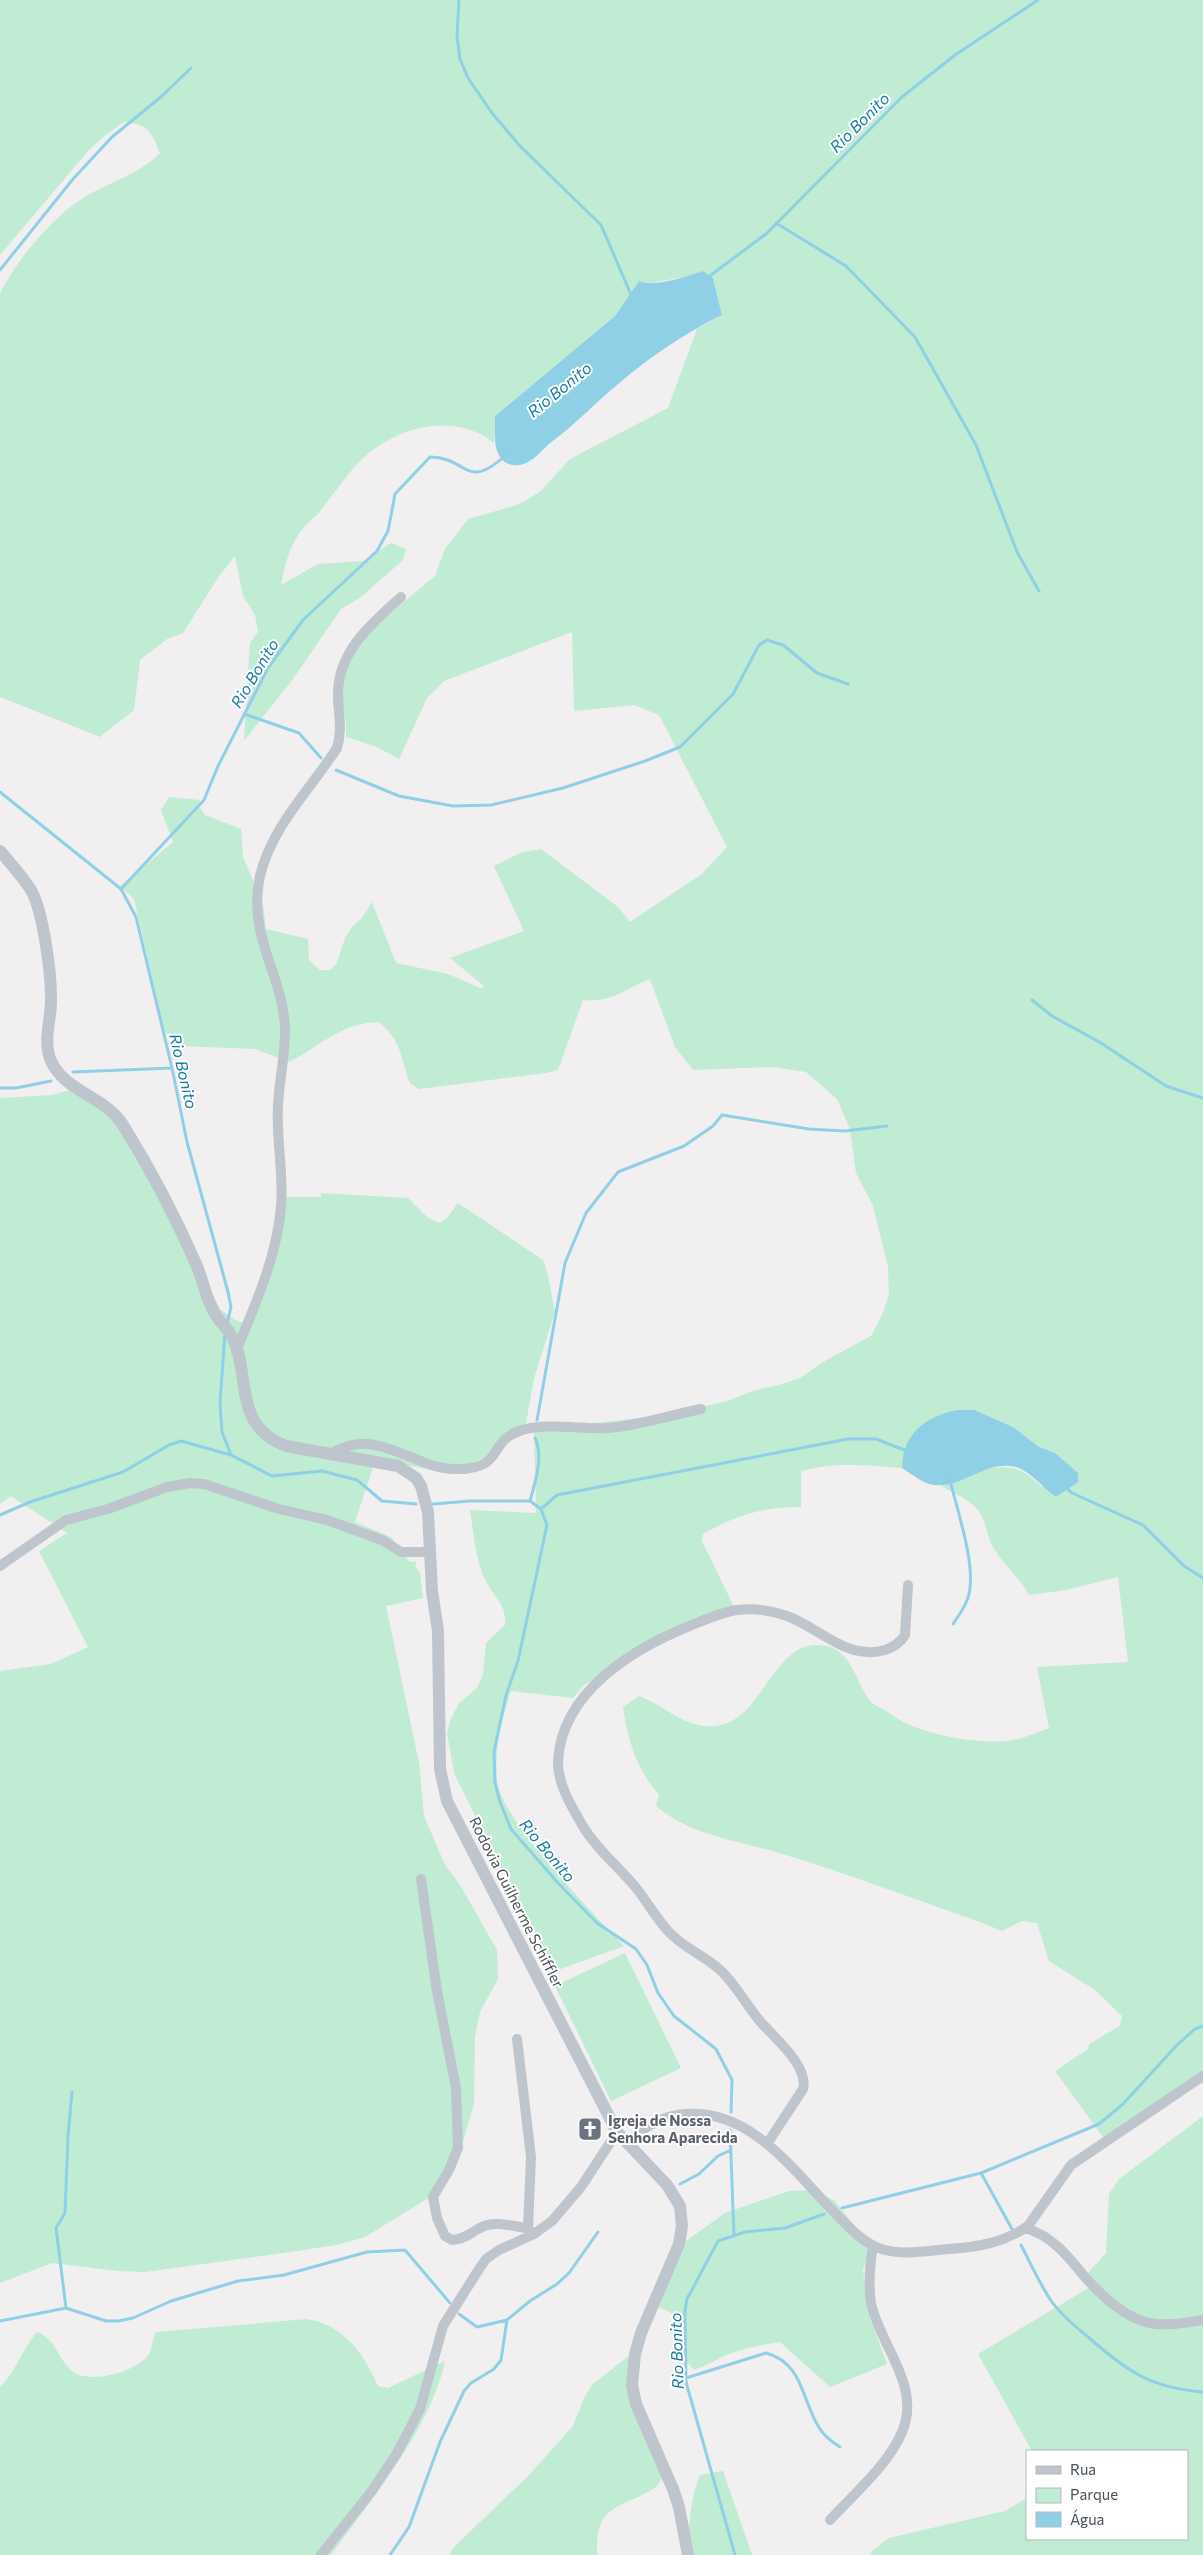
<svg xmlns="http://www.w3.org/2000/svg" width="1203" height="2555" font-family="Commissioner,sans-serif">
  <rect width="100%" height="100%" fill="#f1efef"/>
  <path fill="#bfecd3" d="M 0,0 L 1203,0 L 1203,2076 L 1112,2142 L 1103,2137 L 1055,2071 L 1088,2049 L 1089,2044 L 1120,2026 L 1122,2016 L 1095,1990 L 1049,1961 L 1037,1923 L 1022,1921 L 1002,1931 L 980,1922 C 913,1899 847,1873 779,1853 C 736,1840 692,1836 656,1806 L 659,1795 C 637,1769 628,1742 623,1707 L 639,1696 C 664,1705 685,1729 715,1726 C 764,1722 773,1635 826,1646 C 852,1651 856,1683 870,1701 C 874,1705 881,1708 886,1711 C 894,1716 903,1723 912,1726 C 940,1737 983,1745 1013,1740 C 1025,1738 1037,1732 1049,1728 L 1037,1667 L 1128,1662 L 1118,1577 L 1066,1590 L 1029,1595 C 1020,1578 1006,1567 996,1552 C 988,1540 987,1528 982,1516 C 975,1502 954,1493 941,1486 C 983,1473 1006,1450 1042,1487 L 1057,1456 L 1039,1447 L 1013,1427 L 992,1418 L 902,1461 L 902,1468 C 867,1465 835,1462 801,1471 L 801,1507 C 762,1507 737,1515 703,1534 L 702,1541 L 735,1609 L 676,1632 L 584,1685 L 573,1698 L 511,1691 C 501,1722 494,1748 497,1781 C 501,1820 595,1915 624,1946 L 552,1972 L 454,1773 L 447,1733 L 450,1721 L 459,1703 L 477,1688 L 483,1674 L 486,1643 L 505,1625 C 507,1606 495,1598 487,1583 C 475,1562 474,1533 470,1510 L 536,1513 L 534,1430 L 666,1415 L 728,1401 L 752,1391 L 779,1385 L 800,1378 L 828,1359 L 871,1336 L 881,1317 L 889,1296 L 888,1267 L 873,1206 L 856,1173 L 850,1129 L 837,1099 L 806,1072 L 772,1067 L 693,1070 L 675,1047 L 650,979 C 625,989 611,1003 583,1000 L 558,1070 L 546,1073 L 419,1089 L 410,1083 C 401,1058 401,1040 379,1022 C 340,1023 321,1046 289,1062 L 255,1049 L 182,1046 L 164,1031 L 134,899 L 120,886 L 173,842 L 161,810 L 169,797 L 200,800 L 199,806 L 205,815 L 241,829 L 243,857 L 263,904 L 266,929 L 308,939 L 309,960 L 320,970 L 330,970 L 337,963 L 345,938 L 352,927 L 362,918 L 372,902 L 396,963 L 448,974 L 480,988 L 485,987 L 450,958 L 524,931 L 494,866 L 522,852 L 541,849 L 618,907 L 630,922 L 702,874 L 727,847 L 659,715 L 634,705 L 574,711 L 572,632 L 444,681 L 427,698 L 399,759 L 377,747 L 346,737 L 346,722 L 336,675 L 370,630 L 435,576 L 445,549 L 468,519 L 517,505 L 530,498 L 541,491 L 570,459 L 668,408 L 697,329 L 722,315 L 713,278 L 703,271 L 689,276 L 646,284 L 639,281 L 615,316 L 495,416 L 494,443 C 456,413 403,425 368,454 C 349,470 336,491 321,510 C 317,516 310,520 305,526 C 290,543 285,564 281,585 L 318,564 L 363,561 L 391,543 L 406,549 L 403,560 L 361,597 L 341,609 L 293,679 L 244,741 L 250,643 L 258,632 L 255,615 L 243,596 L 235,556 L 219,576 L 183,633 L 167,639 L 140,660 L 134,710 L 100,737 L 0,697 L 0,293 C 17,260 50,220 80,200 C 106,183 137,176 160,153 C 151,131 149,125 124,122 L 103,137 L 88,151 L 0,255 Z
    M 73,1089 L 115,1118 L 196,1260 L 220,1309 L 235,1320 L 244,1323 L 248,1317 L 286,1197 L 321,1197 L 321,1193 L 408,1198 L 428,1218 L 439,1223 L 447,1218 L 458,1203 L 543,1260 L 547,1271 L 555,1312 L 534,1378 L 525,1429 C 500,1448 468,1474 434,1470 C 415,1468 395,1462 376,1458 L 355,1522 L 391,1537 L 409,1561 L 417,1562 L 415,1566 L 420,1573 L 423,1598 L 386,1606 L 419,1763 L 424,1816 L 445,1865 L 460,1885 L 497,1950 L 498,1979 L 480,2012 L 475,2037 L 474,2104 L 462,2145 L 427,2199 L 365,2237 L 336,2245 L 290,2252 L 145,2272 L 118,2271 L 52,2263 L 0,2283 L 0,1671 L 51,1664 L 88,1647 L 39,1551 L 67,1533 L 11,1496 L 0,1504 L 0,1098 L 53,1095 Z
    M 625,1953 L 681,2068 L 611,2101 L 555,1986 Z
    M 1203,2116 L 1203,2555 L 870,2555 L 873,2550 L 889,2538 L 1005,2511 L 1027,2498 L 1027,2539 L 1187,2539 L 1187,2451 L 1032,2451 L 978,2354 L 1097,2283 L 1087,2274 L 1106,2253 L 1109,2194 L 1119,2179 Z
    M 813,2190 L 835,2201 L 871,2247 L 863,2269 L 867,2309 L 887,2364 L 830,2387 L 780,2342 C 762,2345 746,2347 729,2354 C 717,2359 707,2366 694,2370 L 687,2362 C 687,2327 692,2322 658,2307 L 679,2249 L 686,2241 L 725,2213 L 789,2191 Z
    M 307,2319 C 344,2325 364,2354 378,2386 L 388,2388 L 445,2361 C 431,2428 371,2500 331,2555 L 0,2555 L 0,2387 C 16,2372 22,2349 37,2332 C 57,2340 57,2358 72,2371 C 88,2385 138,2372 149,2354 C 152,2348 152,2340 156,2332 Z
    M 630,2355 L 638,2411 L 666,2469 C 664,2473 662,2479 659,2483 C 655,2489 646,2493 640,2496 C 606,2511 596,2515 597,2555 L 449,2555 L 454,2547 L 528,2476 L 573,2426 L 585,2396 L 593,2384 Z
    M 723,2471 L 752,2555 L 689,2555 C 688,2530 690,2499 700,2475 Z"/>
  <path fill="#8fd0e7" d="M 703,271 L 713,278 L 722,315 C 685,333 648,358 617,385 C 595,403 577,423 554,440 C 541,449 532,467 513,465 C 491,462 495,432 495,416 L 615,316 L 639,281 C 654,288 688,276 703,271 Z
    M 957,1410 L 974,1410 L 1013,1427 L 1039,1447 L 1055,1453 L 1078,1473 L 1078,1482 L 1056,1497 C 1043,1488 1031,1472 1016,1467 C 985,1459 959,1492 929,1484 C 920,1481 910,1473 902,1468 C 903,1433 925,1417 957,1410 Z"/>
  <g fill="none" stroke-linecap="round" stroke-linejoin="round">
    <path stroke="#8fd0e7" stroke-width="3" d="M 459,0 L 457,36 L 460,59 L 468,78 L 492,113 L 520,146 L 601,225 L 632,297
      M 776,223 L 846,266 L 915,337 L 976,445 L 1017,552 L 1039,591
      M 0,270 L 73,179 L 112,137 L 162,96 L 191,68
      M 707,278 L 766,234 L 902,97 L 955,55 L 1038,0
      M 244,714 L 299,733 L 321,758
      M 336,770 L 399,796 L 453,806 L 491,805 L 563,788 L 645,761 L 680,747 L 733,694 L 759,645 L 767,640 L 783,645 L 817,673 L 848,684
      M 0,792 L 121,889 L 136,917 L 172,1068 L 187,1142 L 228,1292 L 231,1307 L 227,1324
      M 121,889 L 204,800 L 218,766 L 268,668 L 303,620 L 377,551 L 388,531 L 395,494 L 430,457 C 468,457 465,492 506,455
      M 1032,1000 L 1052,1016 L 1101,1043 L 1166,1086 L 1203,1098
      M 73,1072 L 172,1068
      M 0,1088 L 16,1088 L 51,1081
      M 225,1332 L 220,1404 L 222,1432 L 231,1455
      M 537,1420 L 565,1263 L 586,1213 L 618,1172 L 684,1146 L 713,1126 L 722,1115 L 809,1129 L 845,1131 L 887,1126
      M 950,1480 C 957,1510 976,1564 969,1594 C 967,1605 959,1615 953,1624
      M 1064,1486 L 1072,1493 L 1143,1525 L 1184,1566 L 1203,1578
      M 530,1501 C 535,1482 544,1457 535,1438
      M 433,1504 L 470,1501 L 530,1501 L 541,1509 L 547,1525 L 541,1553 L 518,1661 L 506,1695 L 494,1752 L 495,1783 L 500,1802 L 511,1829 L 558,1883 L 597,1923 L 636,1949 L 647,1965 L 658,1993 L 674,2016 L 716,2049 L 732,2080 L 731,2112
      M 541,1509 L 557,1495 L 848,1439 L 876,1439 L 907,1451
      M 0,1515 L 30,1502 L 123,1472 L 169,1445 L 181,1441 L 231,1455 L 272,1476 L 322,1471 L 357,1480 L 382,1501 L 416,1504
      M 730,2130 L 734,2236
      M 981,2173 L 1012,2229
      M 680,2184 L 699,2174 L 718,2156 L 731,2150
      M 842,2208 L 981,2173 L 1099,2124 L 1123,2104 L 1177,2045 L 1195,2029 L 1203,2026
      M 1021,2245 C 1031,2264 1040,2285 1052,2302 C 1062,2316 1076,2327 1088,2337 C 1127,2371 1150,2388 1203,2392
      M 66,2308 L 56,2228 L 65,2213 L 68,2136 L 72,2092
      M 459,2314 L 477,2327 L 507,2320 L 530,2301 L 557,2284 L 569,2273 L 598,2232
      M 0,2321 L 66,2308 L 106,2321 L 118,2321 L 133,2318 L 171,2301 L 238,2281 L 284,2275 L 367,2252 L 405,2250 L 450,2303
      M 686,2378 L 766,2353 C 804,2363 802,2403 820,2429 C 825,2437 832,2442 840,2447
      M 390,2555 L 409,2527 L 440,2442 L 464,2391 L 471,2383 L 494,2369 L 501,2360 L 507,2320
      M 735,2555 L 686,2382 L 685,2310 L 687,2299 L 718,2241 L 745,2232 L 785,2228 L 824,2214"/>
    <path stroke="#bec5cd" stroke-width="10" d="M 236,1351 C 255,1306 277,1256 281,1207 C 284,1174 276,1139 278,1106 C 279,1080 286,1052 285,1027 C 282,973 247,935 260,876 C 272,826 310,790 337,748 C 343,729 338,714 338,694 C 338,651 372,623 401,597
      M 331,1454 C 376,1424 413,1470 457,1469 C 504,1469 488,1443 517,1432 C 544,1421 580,1430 608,1428 C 639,1426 670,1415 701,1409
      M 0,1566 L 66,1520 L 108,1509 L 167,1487 L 190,1483 L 204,1484 L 279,1509 L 327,1520 L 382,1540 L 401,1552 L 431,1552
      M 421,1879 L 437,1991 L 456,2088 L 458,2148 L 449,2170 L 433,2197 L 437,2218 L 445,2236 L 452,2240 C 464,2240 473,2231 484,2226 C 497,2221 515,2227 528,2228
      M 517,2039 L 531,2157 L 528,2228 L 531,2232
      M 627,2144 C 643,2127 664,2115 687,2114 C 753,2110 795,2173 836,2214 C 848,2226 859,2239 874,2246 C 896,2257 925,2251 949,2249 C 978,2247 1003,2243 1028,2226 L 1071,2165 L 1203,2076
      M 767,2144 L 803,2089 C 809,2065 772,2036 759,2020 C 745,2003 735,1983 719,1969 C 703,1955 682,1947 668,1931 C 656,1918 648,1903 637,1889 C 620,1868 599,1852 584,1828 C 573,1809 557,1784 558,1761 C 562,1691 634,1648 692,1625 C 706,1619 721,1613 736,1610 C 753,1608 771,1610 787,1616 C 820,1628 847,1661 885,1650 C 894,1647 900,1643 905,1635 L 908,1585
      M 1025,2228 C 1051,2235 1067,2255 1084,2276 C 1099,2293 1122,2315 1145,2322 C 1162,2327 1186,2323 1203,2320
      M 830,2520 C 853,2495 889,2464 902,2432 C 922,2386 880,2346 871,2303 C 868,2284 870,2264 873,2246
      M 321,2555 L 371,2492 L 397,2453 L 420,2409 L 443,2326 L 479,2269 L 486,2259 L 499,2250 L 534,2234 L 552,2221 L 581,2187 L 617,2132"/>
    <path stroke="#bec5cd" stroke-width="12" d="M 0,851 C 11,864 22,876 31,890 C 43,911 51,972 51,997 C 52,1019 42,1039 51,1061 C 65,1092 105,1096 123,1125 C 151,1170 176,1218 197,1266 C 203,1281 206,1298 214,1312 C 218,1320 225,1326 230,1333 C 253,1372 230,1425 286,1446 L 398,1466 L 416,1478 L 421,1486 L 428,1512 L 432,1591 L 438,1631 L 440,1769 L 447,1801 L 617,2132 L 667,2185 L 680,2206 L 682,2226 L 679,2244 L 641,2333 L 635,2354 L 632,2385 L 636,2404 L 673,2489 L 679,2507 L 688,2555"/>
  </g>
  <defs>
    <g id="church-square" transform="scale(1.25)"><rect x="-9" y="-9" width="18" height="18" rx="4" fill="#6b7280" stroke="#fff"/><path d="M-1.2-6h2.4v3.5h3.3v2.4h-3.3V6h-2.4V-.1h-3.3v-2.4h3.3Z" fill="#fff"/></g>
  </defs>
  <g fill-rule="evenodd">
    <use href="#church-square" x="590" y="2129"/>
  </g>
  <g text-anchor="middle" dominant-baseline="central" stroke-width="4" stroke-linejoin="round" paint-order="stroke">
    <g font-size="15" fill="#48515b" stroke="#fff">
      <text transform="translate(517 1902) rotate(63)">Rodovia Guilherme Schiffler</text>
    </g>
    <g font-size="15" font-weight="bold" fill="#5b616d" stroke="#fff" text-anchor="start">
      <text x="608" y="2120">Igreja de Nossa<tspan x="608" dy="17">Senhora Aparecida</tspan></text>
    </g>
    <g font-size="16" font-style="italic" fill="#147ca2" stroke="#fff">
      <text transform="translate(859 122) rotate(-45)">Rio Bonito</text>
      <text transform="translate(559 389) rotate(-39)">Rio Bonito</text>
      <text transform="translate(254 673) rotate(-59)">Rio Bonito</text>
      <text transform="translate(184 1071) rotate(77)">Rio Bonito</text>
      <text transform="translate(548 1850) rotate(50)">Rio Bonito</text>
      <text transform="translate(676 2351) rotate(-92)">Rio Bonito</text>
    </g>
  </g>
  <rect x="1026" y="2450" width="162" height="90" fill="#ffffff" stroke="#b6b9bd"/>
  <rect x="1036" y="2466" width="25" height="8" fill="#bec5cd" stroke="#b6b9bd"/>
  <text x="1070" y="2475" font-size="15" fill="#48515b">Rua</text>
  <rect x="1036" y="2488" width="25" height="15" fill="#bfecd3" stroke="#b6b9bd"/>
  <text x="1070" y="2500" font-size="15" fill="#48515b">Parque</text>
  <rect x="1036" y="2512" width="25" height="15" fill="#8fd0e7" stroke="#b6b9bd"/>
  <text x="1070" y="2525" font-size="15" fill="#48515b">Água</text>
</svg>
